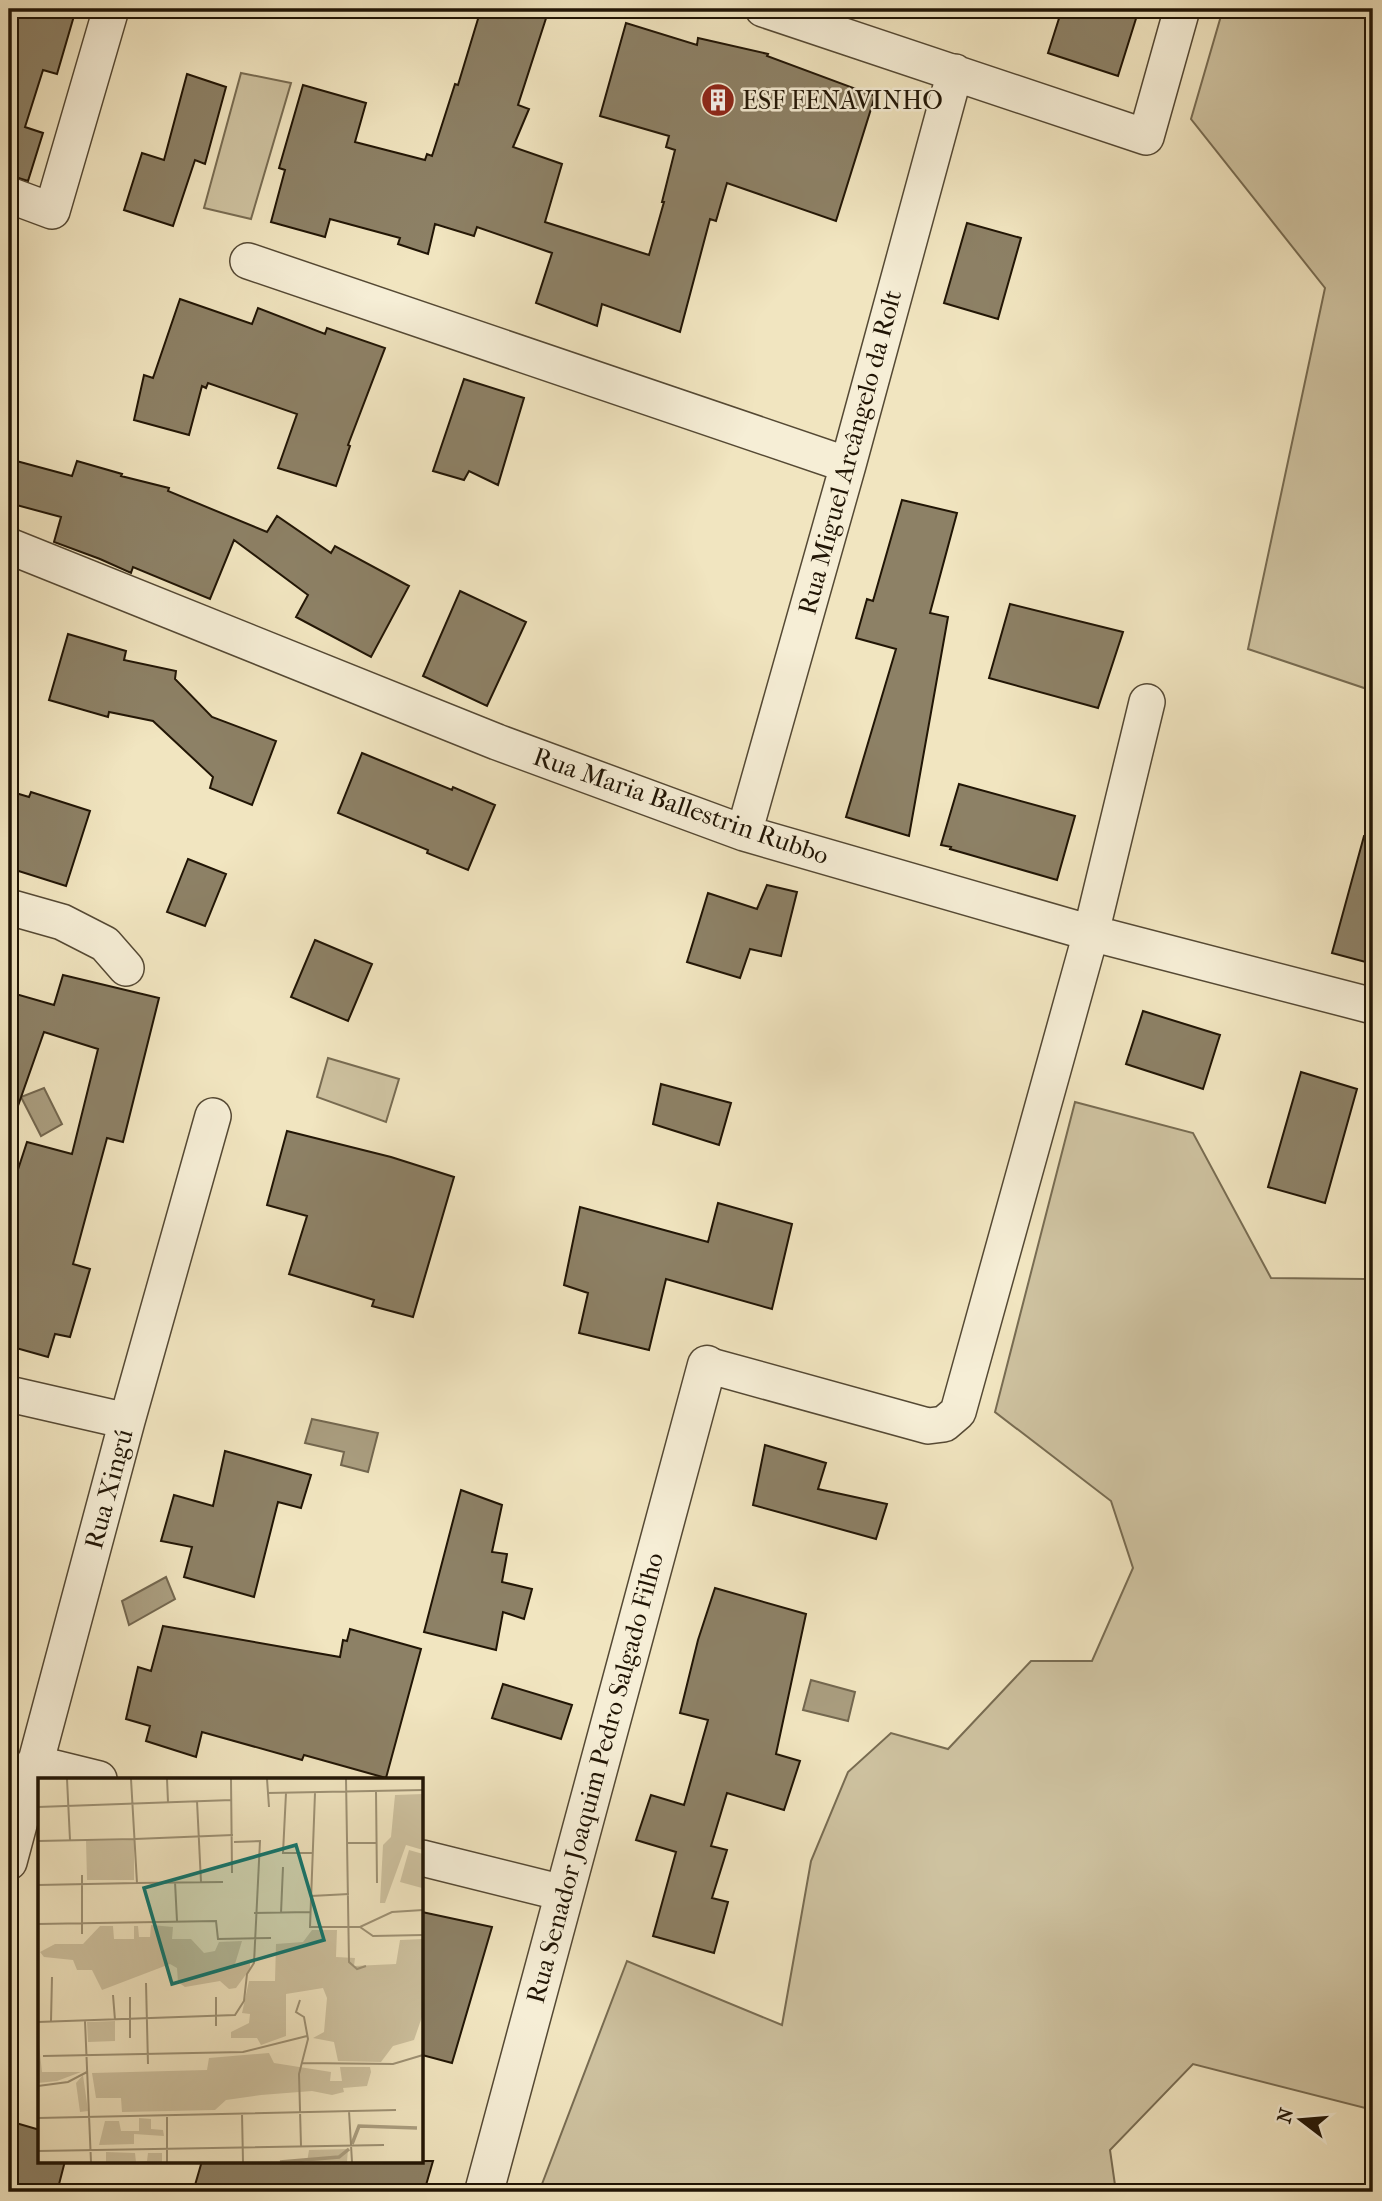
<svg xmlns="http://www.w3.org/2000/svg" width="1382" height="2201" font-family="'IM FELL French Canon',serif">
  <rect width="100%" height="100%" fill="#f1e5c0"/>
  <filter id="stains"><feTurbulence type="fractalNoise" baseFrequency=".00286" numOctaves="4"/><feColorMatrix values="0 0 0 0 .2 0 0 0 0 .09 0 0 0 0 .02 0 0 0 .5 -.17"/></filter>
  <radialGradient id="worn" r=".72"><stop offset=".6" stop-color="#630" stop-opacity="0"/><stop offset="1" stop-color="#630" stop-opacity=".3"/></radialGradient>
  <path fill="#cec2a0" stroke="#786c52" stroke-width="2" d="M 1223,9 L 1373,9 L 1373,691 L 1248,649 L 1325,288 L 1191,119 Z
    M 241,73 L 291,83 L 251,219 L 204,208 Z
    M 328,1058 L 399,1079 L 386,1122 L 317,1097 Z
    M 1075,1102 L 1193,1133 L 1271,1278 L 1365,1279 L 1373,1226 L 1373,2110 L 1193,2064 L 1110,2150 L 1116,2192 L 539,2192 L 627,1961 L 782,2025 L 811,1861 L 848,1772 L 891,1733 L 948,1749 L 1031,1661 L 1092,1661 L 1133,1568 L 1111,1501 L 995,1412 Z"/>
  <path fill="#aa9e80" stroke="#73674f" stroke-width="2" d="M 44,1088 L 62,1124 L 41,1136 L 21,1097 Z
    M 312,1419 L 378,1433 L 368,1472 L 341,1465 L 344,1452 L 305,1443 Z
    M 166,1577 L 175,1599 L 129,1625 L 122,1601 Z
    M 811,1680 L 855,1692 L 848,1721 L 803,1710 Z"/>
  <path fill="#8d8166" stroke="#211505" stroke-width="2" d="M 9,9 L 76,9 L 57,74 L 43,70 L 25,127 L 43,133 L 28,181 L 9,175 Z
    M 481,9 L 549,9 L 518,105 L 529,109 L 513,147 L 562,164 L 545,222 L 649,255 L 664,202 L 662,202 L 675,150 L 666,147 L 669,136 L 600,116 L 626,23 L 697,45 L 698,38 L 768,54 L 767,56 L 875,96 L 836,221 L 727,183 L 716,221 L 710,219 L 680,332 L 602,304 L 597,326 L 536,303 L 552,253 L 477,227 L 474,236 L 435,224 L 428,254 L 398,244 L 400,238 L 330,219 L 325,237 L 271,222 L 285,170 L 279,168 L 303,85 L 366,103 L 355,142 L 425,160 L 427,154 L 432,156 L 455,84 L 458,85 Z
    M 1062,9 L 1139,9 L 1118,76 L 1048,53 Z
    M 187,74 L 226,87 L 205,164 L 195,160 L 173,226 L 124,210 L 142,153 L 164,160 Z
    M 967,223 L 1021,238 L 998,319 L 944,303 Z
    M 180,299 L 252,324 L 258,308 L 325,334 L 327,328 L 385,348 L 348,445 L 350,446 L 336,486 L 278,468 L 297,414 L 208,383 L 206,388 L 202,386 L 189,435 L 134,420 L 144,375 L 153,378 Z
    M 464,379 L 524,398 L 498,485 L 469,471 L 464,480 L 433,471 Z
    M 9,459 L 72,476 L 77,461 L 122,474 L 121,476 L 169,488 L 168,491 L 267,532 L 277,516 L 331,553 L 335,546 L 409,586 L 371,657 L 296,617 L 308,595 L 234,540 L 210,599 L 133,567 L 131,573 L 100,559 L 54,542 L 61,517 L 9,503 Z
    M 902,500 L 957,513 L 930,613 L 948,617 L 909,836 L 846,817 L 896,649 L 856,638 L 867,599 L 873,601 Z
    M 460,591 L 526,622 L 487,706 L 423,676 Z
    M 1010,604 L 1123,632 L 1098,708 L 989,678 Z
    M 68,634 L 126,651 L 124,660 L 176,671 L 175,679 L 212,717 L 276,741 L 252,805 L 210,788 L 213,777 L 153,721 L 109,712 L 108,717 L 49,700 Z
    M 362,753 L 452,790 L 453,787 L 495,805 L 468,870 L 427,853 L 428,850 L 338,813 Z
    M 959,784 L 1075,816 L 1057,880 L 950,849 L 951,847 L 941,845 Z
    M 9,791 L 29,797 L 31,792 L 90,811 L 66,886 L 9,868 Z
    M 1364,836 L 1373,837 L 1373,964 L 1332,953 Z
    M 188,859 L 226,874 L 205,926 L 167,912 Z
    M 767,885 L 797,892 L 781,956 L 750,949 L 740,978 L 687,962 L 708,893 L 757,909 Z
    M 315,940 L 372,964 L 348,1021 L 291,997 Z
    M 63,975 L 159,998 L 123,1142 L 107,1138 L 73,1264 L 90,1269 L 70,1337 L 55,1334 L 48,1357 L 9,1346 L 9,1197 L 27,1142 L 72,1154 L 98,1049 L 44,1032 L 13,1120 L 9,1120 L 9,992 L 54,1005 Z
    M 1143,1011 L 1220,1035 L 1203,1089 L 1126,1064 Z
    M 1301,1072 L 1357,1089 L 1325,1203 L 1268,1187 Z
    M 661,1084 L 731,1103 L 719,1145 L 653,1124 Z
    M 287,1131 L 391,1157 L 454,1177 L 413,1317 L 372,1306 L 374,1300 L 289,1274 L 307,1216 L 267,1205 Z
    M 718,1203 L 792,1224 L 772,1309 L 666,1279 L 649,1350 L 579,1333 L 588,1293 L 564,1285 L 580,1207 L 708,1242 Z
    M 765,1445 L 826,1463 L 818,1489 L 887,1504 L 876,1539 L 753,1505 Z
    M 225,1451 L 311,1475 L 301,1508 L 278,1502 L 254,1597 L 184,1577 L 192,1547 L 161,1541 L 174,1495 L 213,1506 Z
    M 461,1490 L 502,1505 L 492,1552 L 507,1554 L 502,1582 L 532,1589 L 524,1619 L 503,1612 L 496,1650 L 424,1632 Z
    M 715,1588 L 806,1614 L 776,1754 L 800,1761 L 784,1810 L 727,1793 L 711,1846 L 727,1850 L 712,1898 L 728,1902 L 714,1953 L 653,1936 L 676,1852 L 636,1840 L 651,1795 L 684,1805 L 708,1720 L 680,1713 L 698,1640 Z
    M 163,1626 L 340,1657 L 343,1640 L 347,1641 L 350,1629 L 421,1649 L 386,1778 L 304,1755 L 302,1760 L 202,1732 L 196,1757 L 146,1741 L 150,1726 L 126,1719 L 138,1667 L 151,1671 Z
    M 503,1684 L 572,1705 L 561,1739 L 492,1718 Z
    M 422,1912 L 492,1927 L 452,2063 L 422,2055 Z
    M 9,2121 L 40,2130 L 40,2161 L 65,2161 L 57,2192 L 9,2192 Z
    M 202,2161 L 433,2161 L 424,2192 L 193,2192 Z"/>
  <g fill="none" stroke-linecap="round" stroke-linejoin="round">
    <g stroke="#554934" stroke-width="38">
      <path id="minor" d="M 763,9 L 1146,137 L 1182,9
        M 9,195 L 52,211 L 111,9
        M 248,261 L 848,465
        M 9,546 L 497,742 L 744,833 L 1091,933 L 1373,1006
        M 744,833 L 848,465 L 955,72
        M 9,907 L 62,922 L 105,944 L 126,968
        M 707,1365 L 928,1426 L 944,1424 L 958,1412 L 1091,933 L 1147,702
        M 9,1394 L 127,1421
        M 34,1763 L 99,1779
        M 422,1858 L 563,1893
        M 9,1862 L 127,1421 L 213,1116"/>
    </g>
    <g stroke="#554934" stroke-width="41">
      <path id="tertiary" d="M 484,2192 L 707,1365"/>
    </g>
    <use href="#minor" stroke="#f6eed6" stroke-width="35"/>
    <use href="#tertiary" stroke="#f6eed6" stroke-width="38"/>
  </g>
  <defs>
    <g id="building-disc" transform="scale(1.75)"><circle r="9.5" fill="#8f2418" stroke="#f6eed6"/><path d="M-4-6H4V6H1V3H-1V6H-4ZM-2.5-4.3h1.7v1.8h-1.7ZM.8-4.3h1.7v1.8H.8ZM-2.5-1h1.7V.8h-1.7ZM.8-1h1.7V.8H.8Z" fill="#fff"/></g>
  </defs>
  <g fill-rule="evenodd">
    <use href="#building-disc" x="718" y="100"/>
  </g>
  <g text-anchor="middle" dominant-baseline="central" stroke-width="5" stroke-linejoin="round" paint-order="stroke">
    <g font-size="26" fill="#211505" stroke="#f6eed6" text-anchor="start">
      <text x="742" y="100">ESF FENAVINHO</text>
    </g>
    <g font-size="26" fill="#211505" stroke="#f6eed6">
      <text transform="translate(850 452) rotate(-75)">Rua Miguel Arcângelo da Rolt</text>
      <text transform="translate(681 806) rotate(19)">Rua Maria Ballestrin Rubbo</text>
      <text transform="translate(109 1489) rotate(-75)">Rua Xingú</text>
      <text transform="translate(595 1778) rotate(-75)">Rua Senador Joaquim Pedro Salgado Filho</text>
    </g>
  </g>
  <g transform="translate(38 1778)">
    <rect width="385" height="385" fill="#f1e5c0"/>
    <path d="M 385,16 L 385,72 L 368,67 L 347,125 L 342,125 L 345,67 L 353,59 L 357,17 ZM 96,62 L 96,102 L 49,102 L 48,63 ZM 371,72 L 385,76 L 384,110 L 362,104 ZM 113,147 L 135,149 L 134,161 L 153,161 L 166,175 L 177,173 L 181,164 L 204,163 L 197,186 L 212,185 L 212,191 L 198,210 L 191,211 L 182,203 L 147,209 L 140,204 L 139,190 L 132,186 L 64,212 L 54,192 L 39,192 L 35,182 L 6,179 L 2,174 L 17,166 L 45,166 L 62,148 L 75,148 L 76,161 L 96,161 L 96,148 L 100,148 L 101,159 L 112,159 ZM 274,152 L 299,152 L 298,179 L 317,180 L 316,188 L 358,186 L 362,162 L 385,161 L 385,236 L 376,262 L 355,268 L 343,284 L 300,283 L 296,264 L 275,260 L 286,254 L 289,220 L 285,210 L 248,216 L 248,258 L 223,267 L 219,260 L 193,260 L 193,254 L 211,245 L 212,236 L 204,235 L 211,203 L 237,203 L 238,166 L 265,164 ZM 77,243 L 77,263 L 50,264 L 49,244 ZM 0,257 L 4,294 L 43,294 L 19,303 L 0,305 ZM 231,275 L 236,285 L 293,294 L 292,303 L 304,303 L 302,289 L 332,289 L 333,294 L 329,308 L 305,310 L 306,314 L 294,317 L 274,313 L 223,317 L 188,322 L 177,332 L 84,334 L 83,320 L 58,320 L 54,295 L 169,292 L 171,280 ZM 45,297 L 50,333 L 42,334 L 38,305 ZM 101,340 L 113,341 L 113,351 L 125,352 L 126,358 L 96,356 L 96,366 L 61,367 L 67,343 L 81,343 L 83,353 L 101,353 ZM 310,371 L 309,384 L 269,384 L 271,372 ZM 68,374 L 97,375 L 98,384 L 109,383 L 110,375 L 124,375 L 124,384 L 68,384 Z" fill="#cec2a0"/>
    <path fill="none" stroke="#aa9e80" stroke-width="3.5" d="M 314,366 L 321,348 L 379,350M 242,384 L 301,379 L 311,371"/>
    <path fill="none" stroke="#9e9275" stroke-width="2" d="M 29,1 L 32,62M 129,1 L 130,24M 193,1 L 194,95M 229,1 L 231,29M 308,1 L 311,184 L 319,191 L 328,188M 338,13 L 339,105M 230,15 L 385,12M 248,15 L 245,75 L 274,75M 277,15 L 272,149 L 322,149 L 354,134 L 385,132M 159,23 L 163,104M 0,29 L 194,22M 97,61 L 195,57M 0,63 L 97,61M 310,65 L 338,65M 44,97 L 44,156M 137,104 L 139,143M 99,105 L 185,104M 0,107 L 99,105 L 93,1M 273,118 L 311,116M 216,135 L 272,134M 243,135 L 245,89M 0,146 L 178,143 L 180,161 L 233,160M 322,149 L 335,158 L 385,157M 108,205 L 110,286M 75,217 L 77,242M 92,219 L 92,260M 262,222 L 258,234 L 266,239 L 270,261 L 261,296 L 263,368M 13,243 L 14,199M 47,243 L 53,384M 0,244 L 197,237 L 206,223 L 209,196 L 216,185 L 222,63 L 196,64M 178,248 L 178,219M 5,278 L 205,274 L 269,258M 264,285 L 355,286 L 385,277M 0,308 L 30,304 L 49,294M 311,333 L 314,384M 204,335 L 205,384M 129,337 L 129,384M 0,340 L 358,332M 0,373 L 346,367"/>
    <path fill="#0f766e" fill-opacity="0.15" stroke="#0f766e" stroke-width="3.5" d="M 258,67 L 286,162 L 134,206 L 106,110 Z"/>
    <rect width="385" height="385" fill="none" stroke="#211505" stroke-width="3.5"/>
  </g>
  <rect width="1382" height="2201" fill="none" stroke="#f1e5c0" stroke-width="35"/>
  <rect x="10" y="10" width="1361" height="2180" fill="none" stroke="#211505" stroke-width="3.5"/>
  <rect x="18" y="18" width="1347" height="2166" fill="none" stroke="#211505" stroke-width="2"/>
  <g transform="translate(1301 2120) rotate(286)" stroke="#f6eed6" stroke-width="5" paint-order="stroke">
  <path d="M0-5L12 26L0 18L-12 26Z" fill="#211505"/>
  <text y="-10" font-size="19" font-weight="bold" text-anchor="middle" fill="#211505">N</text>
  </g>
  <rect width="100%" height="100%" filter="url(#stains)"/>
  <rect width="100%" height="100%" fill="url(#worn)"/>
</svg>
